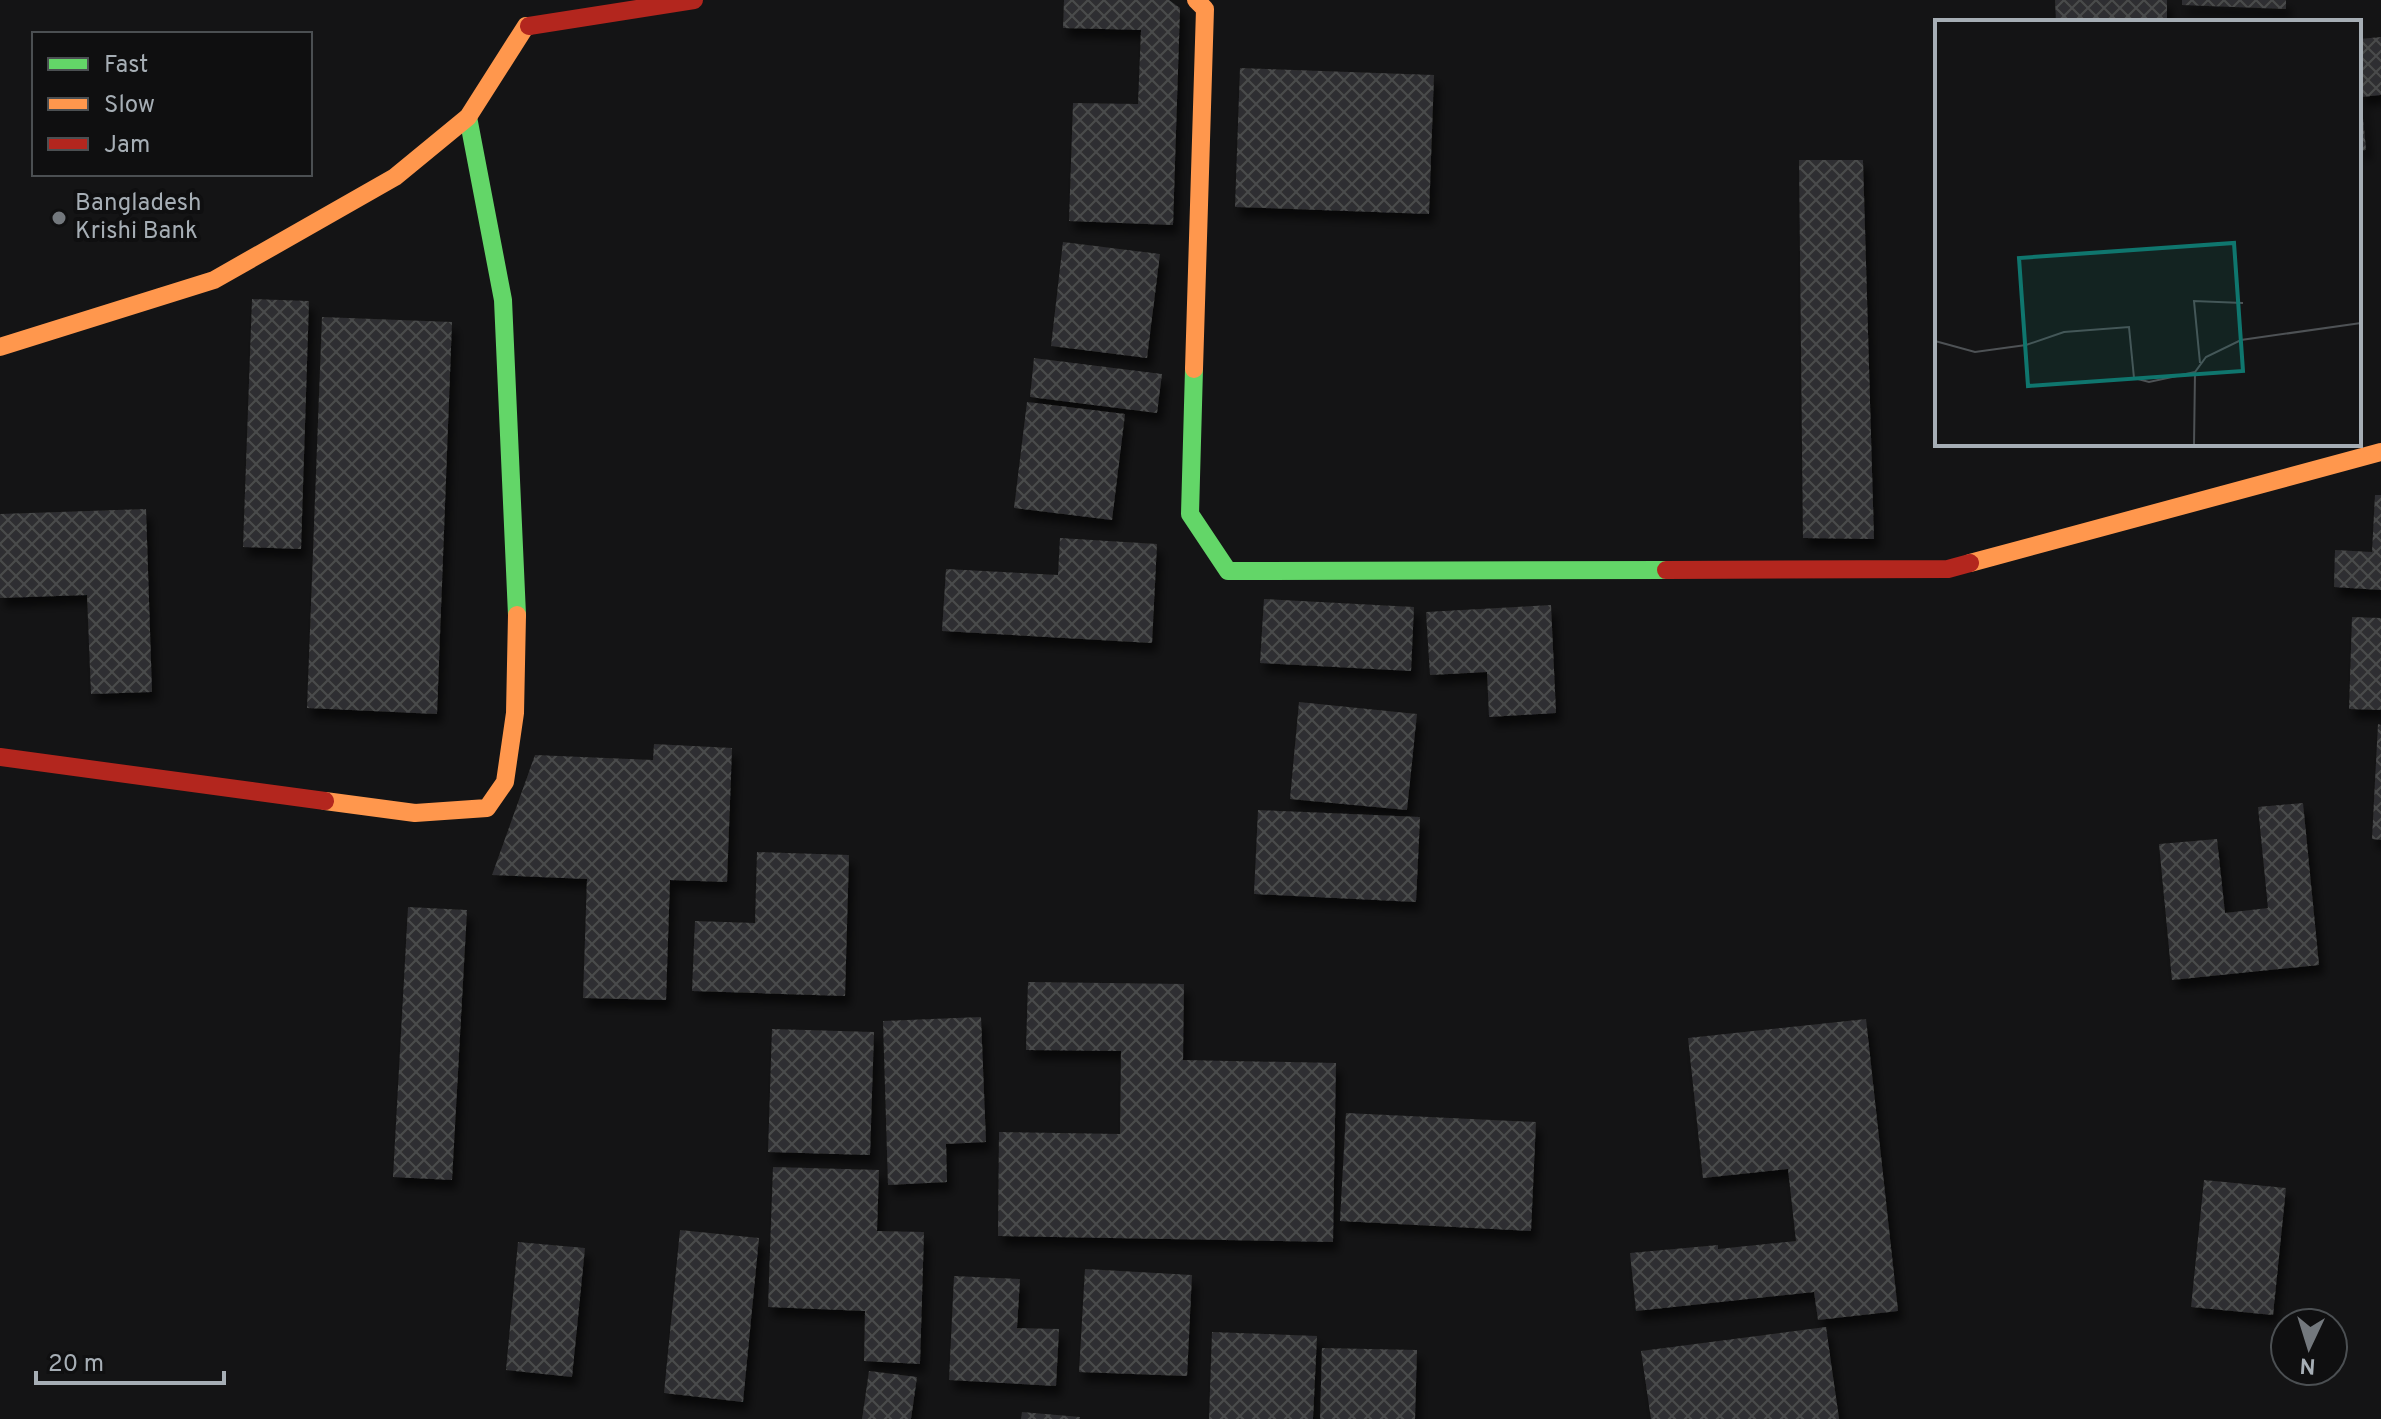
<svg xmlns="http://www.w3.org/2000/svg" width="2381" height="1419" font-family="Overpass,sans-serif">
  <defs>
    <pattern id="building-cross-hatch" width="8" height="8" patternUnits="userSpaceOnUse" patternTransform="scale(2)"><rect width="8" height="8" fill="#2f2f30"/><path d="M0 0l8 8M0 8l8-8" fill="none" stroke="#4a4b4c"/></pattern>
    <filter id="shadow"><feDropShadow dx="5" dy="9" stdDeviation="4" flood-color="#0009"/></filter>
  </defs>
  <rect width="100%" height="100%" fill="#141415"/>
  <path fill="url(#building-cross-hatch)" filter="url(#shadow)" d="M 1064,0 L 1169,0 L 1180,8 L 1173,225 L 1069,221 L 1073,103 L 1138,104 L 1141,30 L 1063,28 Z
    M 2055,0 L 2167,0 L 2167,20 L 2056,22 Z
    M 2182,0 L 2286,0 L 2286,9 L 2182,5 Z
    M 2381,37 L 2381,95 L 2361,97 L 2366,150 L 2359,151 L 2359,39 Z
    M 1240,68 L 1434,75 L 1429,214 L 1235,207 Z
    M 1799,160 L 1863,160 L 1874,539 L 1803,538 Z
    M 1063,242 L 1160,254 L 1147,358 L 1051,346 Z
    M 252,299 L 309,301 L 301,549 L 243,547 Z
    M 322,317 L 452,322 L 437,714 L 307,708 Z
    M 1034,358 L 1162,374 L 1157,413 L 1030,397 Z
    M 1027,402 L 1125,414 L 1112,520 L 1014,508 Z
    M 2375,495 L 2381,495 L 2381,590 L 2334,587 L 2335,550 L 2372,552 Z
    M 146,509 L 152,692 L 91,694 L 87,595 L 0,598 L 0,514 Z
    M 1060,538 L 1157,544 L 1152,643 L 942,631 L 946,569 L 1058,575 Z
    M 1264,599 L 1414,607 L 1411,671 L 1260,663 Z
    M 1551,605 L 1556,713 L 1489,717 L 1487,672 L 1430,675 L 1426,612 Z
    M 2352,617 L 2381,618 L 2381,710 L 2349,709 Z
    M 1299,702 L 1417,714 L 1407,810 L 1290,799 Z
    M 2378,724 L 2381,725 L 2381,840 L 2372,839 Z
    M 654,744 L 732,748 L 727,882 L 670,880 L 666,1000 L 583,998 L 587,879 L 492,875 L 535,755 L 653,760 Z
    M 2303,803 L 2319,965 L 2172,980 L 2159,844 L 2217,839 L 2225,913 L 2268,908 L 2258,807 Z
    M 1258,810 L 1420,817 L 1416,902 L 1254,894 Z
    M 757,852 L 849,855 L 845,996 L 692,991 L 695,921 L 755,923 Z
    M 408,907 L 467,910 L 452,1180 L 393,1177 Z
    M 1028,982 L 1184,984 L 1183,1060 L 1336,1063 L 1333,1242 L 998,1236 L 999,1132 L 1120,1134 L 1121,1051 L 1026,1050 Z
    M 981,1017 L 986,1142 L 946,1144 L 947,1182 L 888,1185 L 883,1021 Z
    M 1866,1019 L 1898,1311 L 1818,1320 L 1814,1292 L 1636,1311 L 1630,1253 L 1718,1245 L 1718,1249 L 1796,1241 L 1788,1169 L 1703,1178 L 1688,1038 Z
    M 772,1029 L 874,1032 L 870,1155 L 768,1152 Z
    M 1346,1113 L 1536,1122 L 1531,1231 L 1340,1221 Z
    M 773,1167 L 879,1170 L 877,1231 L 924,1232 L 920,1364 L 864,1361 L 865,1311 L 768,1307 Z
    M 2204,1180 L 2286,1188 L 2273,1315 L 2191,1307 Z
    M 680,1230 L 759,1238 L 743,1402 L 664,1393 Z
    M 518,1242 L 585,1248 L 572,1377 L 506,1370 Z
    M 1085,1269 L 1192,1275 L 1187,1376 L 1079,1372 Z
    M 954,1276 L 1020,1279 L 1017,1328 L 1059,1329 L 1056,1386 L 949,1380 Z
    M 1826,1327 L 1839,1419 L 1651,1419 L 1641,1351 Z
    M 1212,1332 L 1317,1336 L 1313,1419 L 1209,1419 Z
    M 1322,1348 L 1417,1350 L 1415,1419 L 1320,1419 Z
    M 869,1371 L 917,1377 L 911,1419 L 862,1419 Z
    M 1022,1412 L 1080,1417 L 1080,1419 L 1021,1419 Z"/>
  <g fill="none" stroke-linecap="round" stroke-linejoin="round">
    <path stroke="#63d668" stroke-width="18" d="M 468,117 L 503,300 L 517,615
      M 1194,369 L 1190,514 L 1228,571 L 1666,570"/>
    <path stroke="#ff974d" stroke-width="18" d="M 0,347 L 214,280 L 395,177 L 468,117 L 526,26 L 529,26
      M 1194,369 L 1205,9 L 1196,0
      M 1970,563 L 2381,452
      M 325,801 L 415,813 L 487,808 L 505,782 L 515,713 L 517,615"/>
    <path stroke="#b3261e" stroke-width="18" d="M 529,26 L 694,0
      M 1666,570 L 1948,569 L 1970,563
      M 0,757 L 325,801"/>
  </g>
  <circle fill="#73787d" stroke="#0f0f10" stroke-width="3" cx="59" cy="218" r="8"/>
  <g text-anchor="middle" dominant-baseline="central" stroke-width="8" stroke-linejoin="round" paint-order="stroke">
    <g font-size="24" fill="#a6aeb5" stroke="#0f0f10" text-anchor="start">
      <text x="75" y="204">Bangladesh<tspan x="75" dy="28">Krishi Bank</tspan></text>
    </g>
  </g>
  <g transform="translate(1935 20)">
    <rect width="426" height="426" fill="#141415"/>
    <path fill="none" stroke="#4e5255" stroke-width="2" d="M 0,321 L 40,332 L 91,325 L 129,312 L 194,307 L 199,358 L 214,362 L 260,352 L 271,337 L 306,320 L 426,303M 265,343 L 259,281 L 308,283M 259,425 L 260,352"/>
    <path fill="#0f766e" fill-opacity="0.15" stroke="#0f766e" stroke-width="4" d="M 299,223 L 308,351 L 93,366 L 84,238 Z"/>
    <rect width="426" height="426" fill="none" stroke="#a6aeb5" stroke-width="4"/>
  </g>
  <rect x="32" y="32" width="280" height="144" fill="#0f0f10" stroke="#4b4f52" stroke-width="2"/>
  <rect x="48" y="58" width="40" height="12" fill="#63d668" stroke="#4b4f52" stroke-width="2"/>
  <text x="104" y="72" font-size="24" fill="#a6aeb5">Fast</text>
  <rect x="48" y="98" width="40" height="12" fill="#ff974d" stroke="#4b4f52" stroke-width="2"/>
  <text x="104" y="112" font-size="24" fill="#a6aeb5">Slow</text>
  <rect x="48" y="138" width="40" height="12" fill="#b3261e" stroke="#4b4f52" stroke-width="2"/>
  <text x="104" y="152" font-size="24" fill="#a6aeb5">Jam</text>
  <g transform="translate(2309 1347) rotate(184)"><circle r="38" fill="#0f0f10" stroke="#4b4f52" stroke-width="2"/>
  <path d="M0-6L14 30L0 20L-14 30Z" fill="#73787d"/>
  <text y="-12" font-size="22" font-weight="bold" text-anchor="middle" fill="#a6aeb5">N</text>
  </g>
  <path d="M36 1371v12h188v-12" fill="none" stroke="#a6aeb5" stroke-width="4"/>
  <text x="48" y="1371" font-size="24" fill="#a6aeb5" stroke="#0f0f10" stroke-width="6" paint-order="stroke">20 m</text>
</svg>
